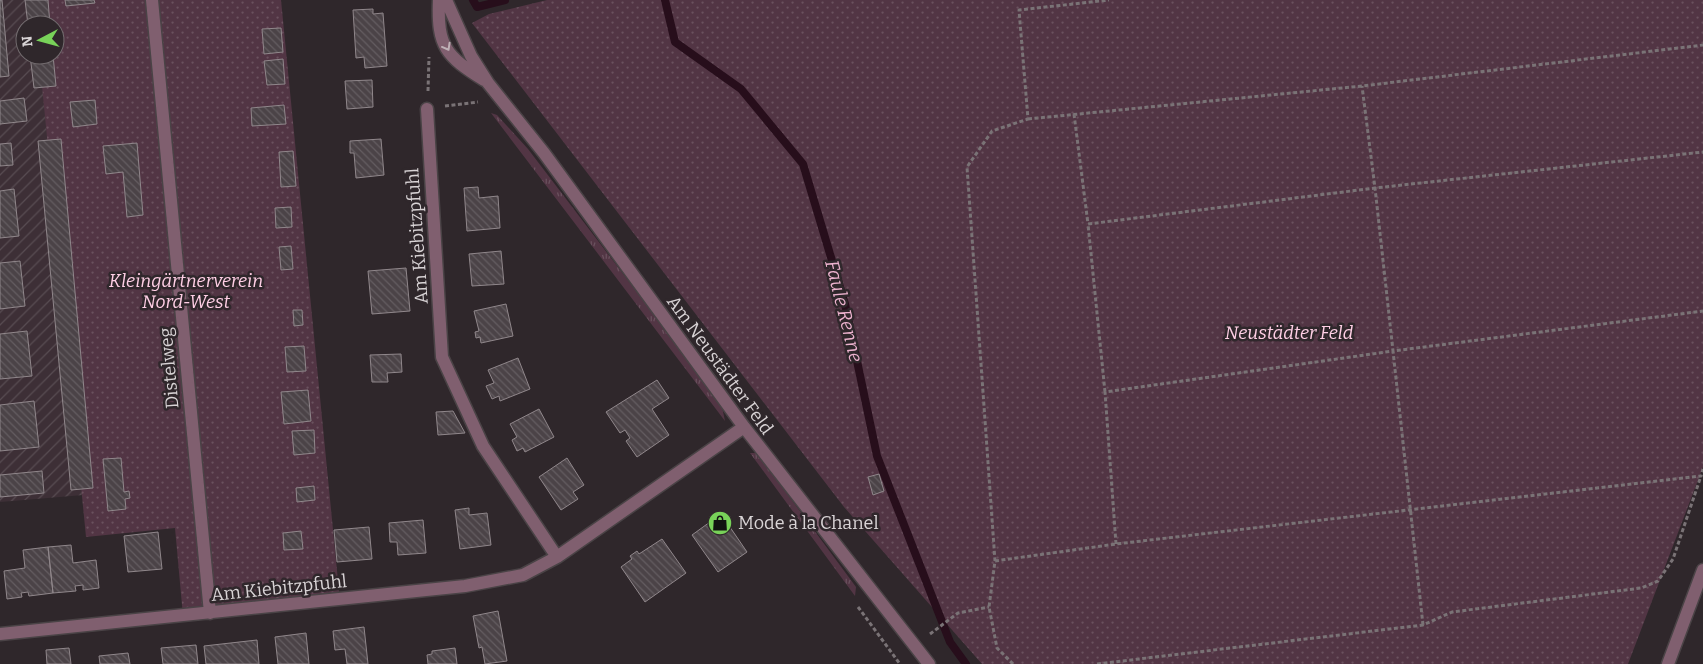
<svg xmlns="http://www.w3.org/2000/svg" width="1703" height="664" font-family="Bitter,serif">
  <defs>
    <pattern id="industrial-furrows" width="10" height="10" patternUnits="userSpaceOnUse" patternTransform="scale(1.25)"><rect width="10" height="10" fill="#3d2f36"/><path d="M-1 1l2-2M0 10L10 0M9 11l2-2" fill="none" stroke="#584c52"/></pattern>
    <pattern id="grass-tufts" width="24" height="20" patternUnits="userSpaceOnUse" patternTransform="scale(1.25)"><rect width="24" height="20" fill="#523544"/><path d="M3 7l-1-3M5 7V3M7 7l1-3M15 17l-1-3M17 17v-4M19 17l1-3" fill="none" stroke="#6a515e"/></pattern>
    <pattern id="garden-dots" width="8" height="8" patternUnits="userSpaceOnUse" patternTransform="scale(1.25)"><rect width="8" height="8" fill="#523544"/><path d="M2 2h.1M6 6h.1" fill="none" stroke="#6a515e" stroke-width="1.8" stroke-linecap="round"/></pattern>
    <pattern id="building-back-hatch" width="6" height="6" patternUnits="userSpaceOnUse" patternTransform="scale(1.25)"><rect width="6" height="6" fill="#4b4347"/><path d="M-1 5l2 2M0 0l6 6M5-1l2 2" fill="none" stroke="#645d61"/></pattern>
  </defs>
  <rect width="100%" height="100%" fill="#2f272b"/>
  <path fill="url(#industrial-furrows)" d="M 0,0 L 50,0 L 52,25 L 25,25 L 25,55 L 55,55 L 95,494 L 0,502 Z"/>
  <path fill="url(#grass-tufts)" d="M 491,113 L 497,115 L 528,149 L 704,380 L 722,407 L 725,421 Z
    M 750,453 L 757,453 L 856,587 L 855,596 Z"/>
  <path fill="url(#garden-dots)" d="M 34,0 L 281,0 L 340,601 L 183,616 L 175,528 L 86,537 L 39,55 L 55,55 L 55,25 L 36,25 Z
    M 547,0 L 1703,0 L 1703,467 L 1628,664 L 982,664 L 844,507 L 472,23 L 489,14 Z"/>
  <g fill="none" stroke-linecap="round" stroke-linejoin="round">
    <path stroke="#270e1b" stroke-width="8" d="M 473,0 L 477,7 L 505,0
      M 665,0 L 675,42 L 741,89 L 803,164 L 845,304 L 877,456 L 950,642 L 966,664"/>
  </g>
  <path fill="url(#building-back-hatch)" stroke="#90878b" d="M 0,0 L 2,0 L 9,76 L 0,77 Z
    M 25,0 L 48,0 L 50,25 L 28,25 Z
    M 65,0 L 94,0 L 95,3 L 66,6 Z
    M 373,9 L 373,14 L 383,13 L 387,66 L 365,68 L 364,57 L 356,58 L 353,10 Z
    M 281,28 L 283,52 L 264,54 L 262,29 Z
    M 30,55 L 53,55 L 56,86 L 34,88 Z
    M 283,59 L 285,84 L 267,85 L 264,61 Z
    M 372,80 L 373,107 L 347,109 L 345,81 Z
    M 24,98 L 27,121 L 0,124 L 0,101 Z
    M 95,100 L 97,124 L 73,127 L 70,102 Z
    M 284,105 L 286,124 L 252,126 L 251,108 Z
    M 61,139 L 93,488 L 71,490 L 38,141 Z
    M 381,139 L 384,175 L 356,178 L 354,153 L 350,153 L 350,141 Z
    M 11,143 L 13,165 L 0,166 L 0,144 Z
    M 137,143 L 143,215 L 127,217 L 123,172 L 106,174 L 103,146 Z
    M 293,151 L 296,186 L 281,187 L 279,152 Z
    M 478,187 L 479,198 L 498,196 L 500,228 L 467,231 L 464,188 Z
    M 14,189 L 19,236 L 0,238 L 0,191 Z
    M 291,207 L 292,227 L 276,228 L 275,208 Z
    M 291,246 L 293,269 L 281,270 L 279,247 Z
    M 501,251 L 504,284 L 472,286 L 469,254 Z
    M 20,261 L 25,306 L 0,309 L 0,263 Z
    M 406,268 L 410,311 L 372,314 L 368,271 Z
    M 506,304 L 513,336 L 481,343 L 480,337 L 476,338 L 475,332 L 479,331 L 474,311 Z
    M 293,310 L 302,310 L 303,325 L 294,326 Z
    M 27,331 L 32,376 L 0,379 L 0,334 Z
    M 304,346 L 306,371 L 287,372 L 285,347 Z
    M 401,354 L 402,372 L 387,373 L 388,382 L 372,382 L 370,355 Z
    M 518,358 L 530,389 L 500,401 L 499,396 L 492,399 L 486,386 L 494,383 L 488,370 Z
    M 657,380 L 669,398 L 652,409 L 669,435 L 637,457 L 626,441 L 630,438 L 625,430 L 620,433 L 606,412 Z
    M 308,390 L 311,421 L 284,424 L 281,392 Z
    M 34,401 L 39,447 L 0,451 L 0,405 Z
    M 539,409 L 554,437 L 525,452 L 523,448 L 517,451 L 512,440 L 517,437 L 510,424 Z
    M 453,411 L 465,433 L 438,435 L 436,412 Z
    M 314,430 L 315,453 L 294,455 L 292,431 Z
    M 121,458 L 124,492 L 129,491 L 130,498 L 125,499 L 126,509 L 108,511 L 103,459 Z
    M 567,458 L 584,485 L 573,492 L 578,499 L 561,510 L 539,477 Z
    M 42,471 L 44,493 L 0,497 L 0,475 Z
    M 879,474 L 884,491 L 873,495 L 868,477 Z
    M 314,486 L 315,500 L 297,502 L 296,488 Z
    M 469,508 L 469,515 L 487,513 L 491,545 L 460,549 L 455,510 Z
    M 721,514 L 747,552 L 718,572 L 692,535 Z
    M 423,520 L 426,553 L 398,555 L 397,542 L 390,542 L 389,523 Z
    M 369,527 L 372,559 L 337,562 L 334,530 Z
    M 301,531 L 303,549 L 284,550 L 283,533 Z
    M 158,532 L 162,569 L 128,572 L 124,536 Z
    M 662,539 L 686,573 L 645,602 L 621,567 L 632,559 L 630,556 L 637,551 L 639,554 Z
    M 71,545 L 73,563 L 96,560 L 99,588 L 83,590 L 83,585 L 75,586 L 76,591 L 53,593 L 48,547 Z
    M 48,547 L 53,593 L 29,596 L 28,592 L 21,593 L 22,597 L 7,599 L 4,571 L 25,568 L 23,550 Z
    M 498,611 L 507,661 L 485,664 L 482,647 L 479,648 L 473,616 Z
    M 364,627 L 368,664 L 347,664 L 345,649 L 335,650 L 333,631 Z
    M 306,633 L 309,664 L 278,664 L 275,637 Z
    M 257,640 L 259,664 L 206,664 L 204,646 Z
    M 196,645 L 198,664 L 163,664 L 161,648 Z
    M 69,648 L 71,664 L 47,664 L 46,650 Z
    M 455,648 L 457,664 L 428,664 L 427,655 L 432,654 L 432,651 Z
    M 128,653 L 130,664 L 100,664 L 99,656 Z"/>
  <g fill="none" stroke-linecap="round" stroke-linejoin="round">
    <g stroke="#4a4346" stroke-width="15">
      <path id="minor" d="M 152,0 L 210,613
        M 439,0 C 437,47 446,56 484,80
        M 446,0 L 471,56 L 488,83 L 544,153 L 744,427 L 929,664
        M 427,109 L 442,357 L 483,446 L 557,557
        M 0,634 L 465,586 L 523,575 L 557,557 L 744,427
        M 1668,664 L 1703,570"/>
    </g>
    <path stroke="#7a7376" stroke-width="3" stroke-dasharray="4 2.5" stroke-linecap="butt" d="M 428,91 L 429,57
      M 445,106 L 478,102
      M 1074,114 L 1088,224
      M 1028,119 L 1362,86 L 1703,45
      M 1105,392 L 1088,224 L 1375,188 L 1362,86
      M 1116,544 L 1105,392 L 1393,351 L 1375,188 L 1703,152
      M 995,561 L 1116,544 L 1701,476 L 1703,469
      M 858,607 L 900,664
      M 1423,625 L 1393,351 L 1703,311
      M 930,634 L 958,613 L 989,607
      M 1013,664 L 997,648 L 989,607 L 995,561 L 967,167 L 992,131 L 1028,119 L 1019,10 L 1109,0
      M 1097,664 L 1423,625 L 1452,612 L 1641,588 L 1658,581 L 1673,559 L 1701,476"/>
    <use href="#minor" stroke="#805f6f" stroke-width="12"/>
  </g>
  <defs><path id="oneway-chevron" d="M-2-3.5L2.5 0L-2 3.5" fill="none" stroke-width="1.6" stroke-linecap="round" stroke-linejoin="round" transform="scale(1.25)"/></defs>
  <use stroke="#beb0b6" href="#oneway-chevron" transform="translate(447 47) rotate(61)"/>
  <defs>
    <g id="shop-disc" transform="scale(1.25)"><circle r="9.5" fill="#78d259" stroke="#2f272b"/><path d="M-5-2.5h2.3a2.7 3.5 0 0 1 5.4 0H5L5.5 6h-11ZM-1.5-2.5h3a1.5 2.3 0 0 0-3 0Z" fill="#111"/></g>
  </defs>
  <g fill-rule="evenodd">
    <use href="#shop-disc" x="720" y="523"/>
  </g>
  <g text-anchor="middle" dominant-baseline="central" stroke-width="5" stroke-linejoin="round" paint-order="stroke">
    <g font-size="18" fill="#d8d3d5" stroke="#2f272b">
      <text transform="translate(417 236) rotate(-94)">Am Kiebitzpfuhl</text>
      <text transform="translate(720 365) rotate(54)">Am Neustädter Feld</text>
      <text transform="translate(169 368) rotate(-95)">Distelweg</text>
      <text transform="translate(279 588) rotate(-6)">Am Kiebitzpfuhl</text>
    </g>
    <g font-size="18" font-style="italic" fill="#ffcfe5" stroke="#2f272b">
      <text x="186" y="281">Kleingärtnerverein<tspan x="186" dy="21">Nord-West</tspan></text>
      <text x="1289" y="333">Neustädter Feld</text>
    </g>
    <g font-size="18" fill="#d8d3d5" stroke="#2f272b" text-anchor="start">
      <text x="738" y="523">Mode à la Chanel</text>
    </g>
    <g font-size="19" font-style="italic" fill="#ecb2ce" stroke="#2f272b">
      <text transform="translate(844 311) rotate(76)">Faule Renne</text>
    </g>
  </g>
  <g transform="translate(40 40) rotate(264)"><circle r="24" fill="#2f272b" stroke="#736c6f"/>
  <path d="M0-4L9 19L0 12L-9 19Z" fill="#78d259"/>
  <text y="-8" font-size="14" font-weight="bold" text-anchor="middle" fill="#d8d3d5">N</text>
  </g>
</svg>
